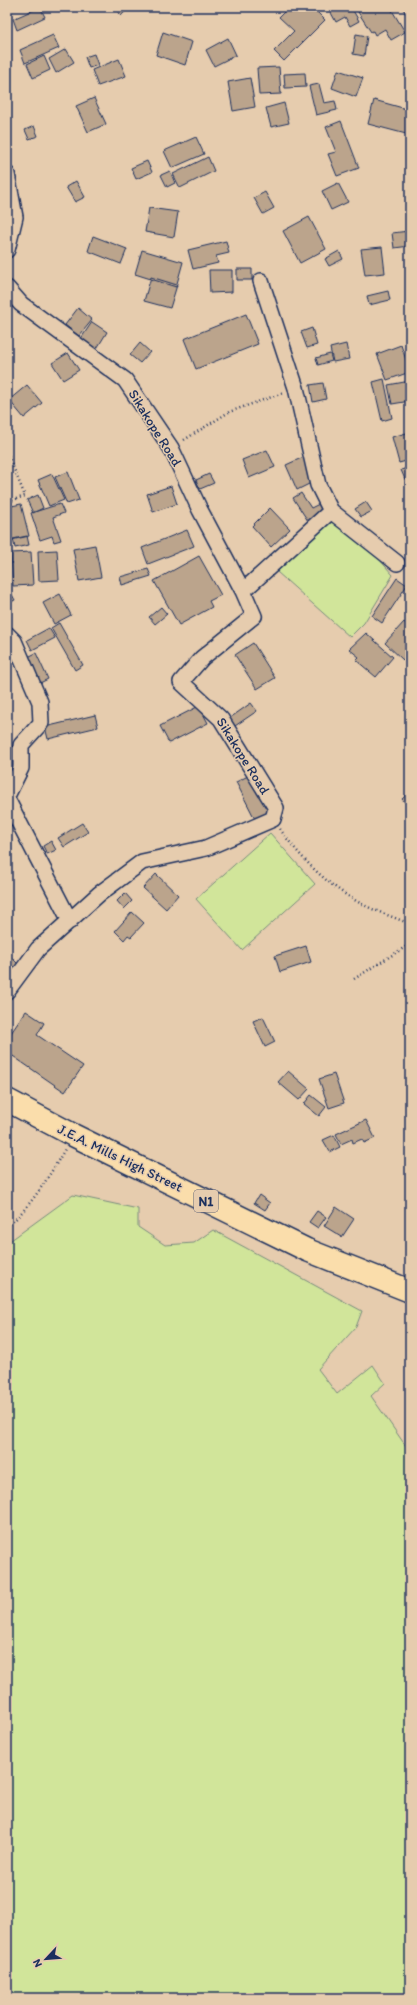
<svg xmlns="http://www.w3.org/2000/svg" width="417" height="2005" font-family="Itim,sans-serif">
  <rect width="100%" height="100%" fill="#e6ccae"/>
  <filter id="ink" filterUnits="userSpaceOnUse"><feTurbulence type="fractalNoise" baseFrequency=".025" numOctaves="2"/><feDisplacementMap in="SourceGraphic" scale="8" xChannelSelector="R" yChannelSelector="G"/><feConvolveMatrix kernelMatrix="1 2 1 2 8 2 1 2 1" color-interpolation-filters="sRGB"/></filter>
  <g filter="url(#ink)">
    <path fill="#d1e59a" stroke="#768a7c" d="M 328,518 L 363,541 L 393,575 L 364,623 L 350,637 L 277,572 Z
      M 270,833 L 315,884 L 242,950 L 196,899 Z
      M 73,1195 L 138,1209 L 138,1227 L 165,1245 L 194,1243 L 213,1230 L 362,1311 L 356,1327 L 318,1369 L 337,1394 L 373,1365 L 385,1383 L 371,1396 L 410,1452 L 410,1998 L 7,1998 L 7,1243 Z"/>
    <path fill="#bba48c" stroke="#1b2f5e" d="M 40,7 L 45,17 L 17,30 L 13,19 Z
      M 114,7 L 129,7 L 121,16 L 113,8 Z
      M 289,7 L 312,7 L 325,20 L 284,61 L 274,51 L 294,31 L 279,17 Z
      M 338,7 L 351,7 L 359,21 L 350,26 L 345,17 L 336,22 L 330,11 Z
      M 366,7 L 390,7 L 405,32 L 391,40 L 385,29 L 375,35 L 373,31 L 371,32 L 358,12 Z
      M 402,7 L 410,7 L 410,21 Z
      M 163,32 L 192,42 L 185,65 L 156,55 Z
      M 356,34 L 367,36 L 364,56 L 353,54 Z
      M 53,35 L 59,48 L 25,63 L 20,50 Z
      M 228,38 L 236,55 L 214,66 L 206,50 Z
      M 66,49 L 74,62 L 56,73 L 49,59 Z
      M 94,54 L 98,65 L 89,68 L 85,57 Z
      M 44,56 L 50,70 L 33,78 L 27,64 Z
      M 119,59 L 126,76 L 98,86 L 92,70 Z
      M 279,67 L 281,94 L 259,95 L 257,68 Z
      M 338,70 L 363,78 L 356,97 L 332,88 Z
      M 305,73 L 306,87 L 285,88 L 284,74 Z
      M 250,78 L 255,107 L 233,111 L 228,82 Z
      M 319,84 L 324,103 L 335,101 L 337,110 L 316,115 L 309,86 Z
      M 94,98 L 106,124 L 88,132 L 76,106 Z
      M 374,100 L 410,110 L 410,135 L 368,124 Z
      M 284,103 L 289,123 L 271,127 L 266,108 Z
      M 341,121 L 359,168 L 337,176 L 328,154 L 336,152 L 326,127 Z
      M 34,126 L 38,136 L 29,139 L 25,130 Z
      M 196,137 L 204,154 L 172,168 L 164,151 Z
      M 208,157 L 214,171 L 180,188 L 173,174 Z
      M 147,161 L 152,172 L 136,179 L 131,168 Z
      M 170,171 L 175,183 L 167,187 L 161,175 Z
      M 76,181 L 85,197 L 75,202 L 66,187 Z
      M 338,183 L 348,202 L 331,210 L 322,191 Z
      M 265,192 L 274,208 L 263,214 L 254,198 Z
      M 149,208 L 178,212 L 174,237 L 145,232 Z
      M 309,217 L 326,249 L 300,263 L 283,231 Z
      M 409,231 L 410,246 L 394,248 L 392,233 Z
      M 93,236 L 127,249 L 121,264 L 88,251 Z
      M 226,241 L 229,253 L 216,256 L 218,263 L 193,269 L 188,250 Z
      M 382,247 L 385,273 L 365,275 L 361,249 Z
      M 142,250 L 183,262 L 176,287 L 135,274 Z
      M 339,251 L 343,259 L 329,266 L 325,259 Z
      M 237,269 L 252,269 L 252,280 L 237,280 Z
      M 209,270 L 232,270 L 232,292 L 210,293 Z
      M 151,277 L 177,285 L 170,308 L 144,301 Z
      M 388,291 L 390,300 L 369,305 L 367,296 Z
      M 78,308 L 92,320 L 79,336 L 65,325 Z
      M 246,314 L 258,344 L 196,369 L 184,339 Z
      M 92,322 L 107,332 L 96,350 L 80,340 Z
      M 312,328 L 317,345 L 307,348 L 301,332 Z
      M 140,343 L 150,352 L 140,363 L 130,355 Z
      M 346,344 L 349,359 L 333,362 L 330,348 Z
      M 401,345 L 410,372 L 387,380 L 377,354 Z
      M 68,353 L 79,370 L 63,380 L 52,363 Z
      M 330,354 L 332,361 L 318,365 L 316,358 Z
      M 384,379 L 392,418 L 382,421 L 373,382 Z
      M 410,381 L 410,401 L 392,404 L 388,385 Z
      M 323,383 L 326,399 L 313,402 L 310,385 Z
      M 27,385 L 42,403 L 24,418 L 9,400 Z
      M 410,432 L 410,460 L 399,463 L 392,437 Z
      M 267,450 L 275,467 L 249,478 L 242,460 Z
      M 308,455 L 313,482 L 297,490 L 286,465 Z
      M 410,467 L 410,491 L 401,470 Z
      M 68,472 L 79,500 L 67,504 L 55,477 Z
      M 52,474 L 64,500 L 49,506 L 38,480 Z
      M 209,474 L 214,483 L 200,489 L 196,480 Z
      M 171,486 L 177,504 L 153,512 L 147,494 Z
      M 301,493 L 311,508 L 319,504 L 324,511 L 308,521 L 293,498 Z
      M 38,495 L 43,508 L 33,513 L 27,500 Z
      M 366,502 L 372,511 L 361,517 L 355,509 Z
      M 21,504 L 29,536 L 11,540 L 7,525 L 7,507 Z
      M 60,504 L 64,513 L 53,517 L 61,540 L 54,542 L 52,536 L 40,540 L 31,513 Z
      M 270,508 L 290,529 L 271,547 L 252,526 Z
      M 187,530 L 194,546 L 148,564 L 142,548 Z
      M 27,536 L 29,545 L 15,548 L 13,539 Z
      M 95,545 L 101,577 L 79,581 L 73,549 Z
      M 57,550 L 59,580 L 39,581 L 38,551 Z
      M 31,552 L 33,585 L 13,586 L 11,553 Z
      M 199,556 L 221,595 L 209,601 L 212,607 L 179,625 L 154,581 Z
      M 148,569 L 151,576 L 122,585 L 120,577 Z
      M 397,578 L 407,585 L 382,623 L 372,616 Z
      M 7,586 L 15,600 L 7,604 Z
      M 60,594 L 71,615 L 54,624 L 43,603 Z
      M 161,607 L 167,614 L 155,624 L 149,617 Z
      M 404,622 L 410,627 L 410,652 L 403,660 L 385,643 Z
      M 59,623 L 83,665 L 75,670 L 51,628 Z
      M 49,628 L 55,638 L 32,650 L 27,640 Z
      M 366,633 L 393,657 L 376,677 L 356,660 L 359,657 L 349,649 Z
      M 253,643 L 275,678 L 257,689 L 235,655 Z
      M 36,653 L 48,679 L 40,683 L 28,657 Z
      M 251,703 L 257,711 L 232,728 L 227,720 Z
      M 199,706 L 208,723 L 169,743 L 160,726 Z
      M 95,715 L 98,727 L 48,739 L 45,727 Z
      M 250,775 L 271,813 L 256,821 L 236,782 Z
      M 410,792 L 410,808 L 402,799 Z
      M 82,823 L 88,832 L 64,847 L 58,838 Z
      M 51,841 L 56,850 L 47,854 L 43,846 Z
      M 156,874 L 178,895 L 166,909 L 143,888 Z
      M 125,893 L 132,901 L 124,909 L 117,901 Z
      M 132,912 L 144,923 L 131,937 L 128,935 L 124,940 L 115,931 Z
      M 306,946 L 311,962 L 280,972 L 275,956 Z
      M 7,953 L 19,965 L 7,978 Z
      M 26,1011 L 44,1023 L 37,1035 L 83,1066 L 65,1092 L 7,1052 L 7,1039 Z
      M 263,1017 L 275,1042 L 265,1047 L 253,1021 Z
      M 288,1071 L 309,1089 L 299,1100 L 278,1082 Z
      M 334,1074 L 344,1103 L 329,1108 L 319,1079 Z
      M 311,1095 L 326,1107 L 319,1116 L 304,1104 Z
      M 366,1120 L 375,1138 L 364,1143 L 362,1139 L 353,1143 L 352,1139 L 341,1144 L 336,1134 Z
      M 334,1135 L 340,1147 L 330,1152 L 323,1140 Z
      M 259,1195 L 270,1203 L 265,1210 L 254,1203 Z
      M 336,1207 L 354,1219 L 342,1237 L 324,1226 Z
      M 317,1211 L 326,1217 L 318,1228 L 309,1222 Z"/>
    <g fill="none" stroke-linecap="round" stroke-linejoin="round">
      <g stroke="#1b2f5e" stroke-width="18">
        <path id="street" d="M 7,174 L 15,217 L 7,250
          M 7,288 L 21,304 L 125,380 L 171,448 L 200,510 L 243,591 L 254,616 L 202,658 L 181,682 L 221,719 L 276,808 L 273,819 L 206,848 L 142,862 L 99,894 L 38,949 L 7,991
          M 331,511 L 397,563
          M 243,591 L 331,511 L 318,485 L 296,388 L 261,281
          M 7,634 L 14,641 L 40,702 L 41,723 L 21,745 L 21,768 L 7,796
          M 7,799 L 70,921"/>
      </g>
      <g stroke="#1b2f5e" stroke-width="25">
        <path id="highway" d="M 7,1100 L 73,1135 L 307,1250 L 410,1291"/>
      </g>
      <path stroke="#1b2f5e" stroke-width="2.5" stroke-dasharray="1 3" stroke-linecap="butt" d="M 184,440 L 229,412 L 283,393
        M 7,452 L 25,496 L 7,502
        M 280,829 C 301,859 329,887 362,904 C 377,912 394,917 410,924
        M 354,979 L 410,944
        M 7,1227 C 32,1205 48,1178 65,1149"/>
      <use href="#street" stroke="#e6ccae" stroke-width="15"/>
      <use href="#highway" stroke="#faddab" stroke-width="22"/>
    </g>
  </g>
  <g text-anchor="middle" dominant-baseline="central" stroke-width="3" stroke-linejoin="round" paint-order="stroke">
    <rect fill="#e6ccae" stroke="#585e76" stroke-width="1" x="194" y="1190" width="24" height="22" rx="3"/>
    <g font-size="13" font-weight="bold" fill="#1b2f5e">
      <text x="206" y="1201">N1</text>
    </g>
    <g font-size="14" fill="#1b2f5e" stroke="#e6ccae">
      <text transform="translate(155 428) rotate(58)">Sikakope Road</text>
      <text transform="translate(243 756) rotate(58)">Sikakope Road</text>
      <text transform="translate(120 1158) rotate(26)">J.E.A. Mills High Street</text>
    </g>
  </g>
  <rect width="417" height="2005" fill="none" stroke="#e6ccae" stroke-width="24"/>
  <rect x="12" y="12" width="393" height="1981" fill="none" stroke="#1b2f5e" stroke-width="1.5" filter="url(#ink)"/>
  <g transform="translate(46 1959) rotate(244)" stroke="#e6ccae" stroke-width="3" paint-order="stroke">
  <path d="M0-3L7 15L0 10L-7 15Z" fill="#1b2f5e"/>
  <text y="-6" font-size="11" font-weight="bold" text-anchor="middle" fill="#1b2f5e">N</text>
  </g>
</svg>
